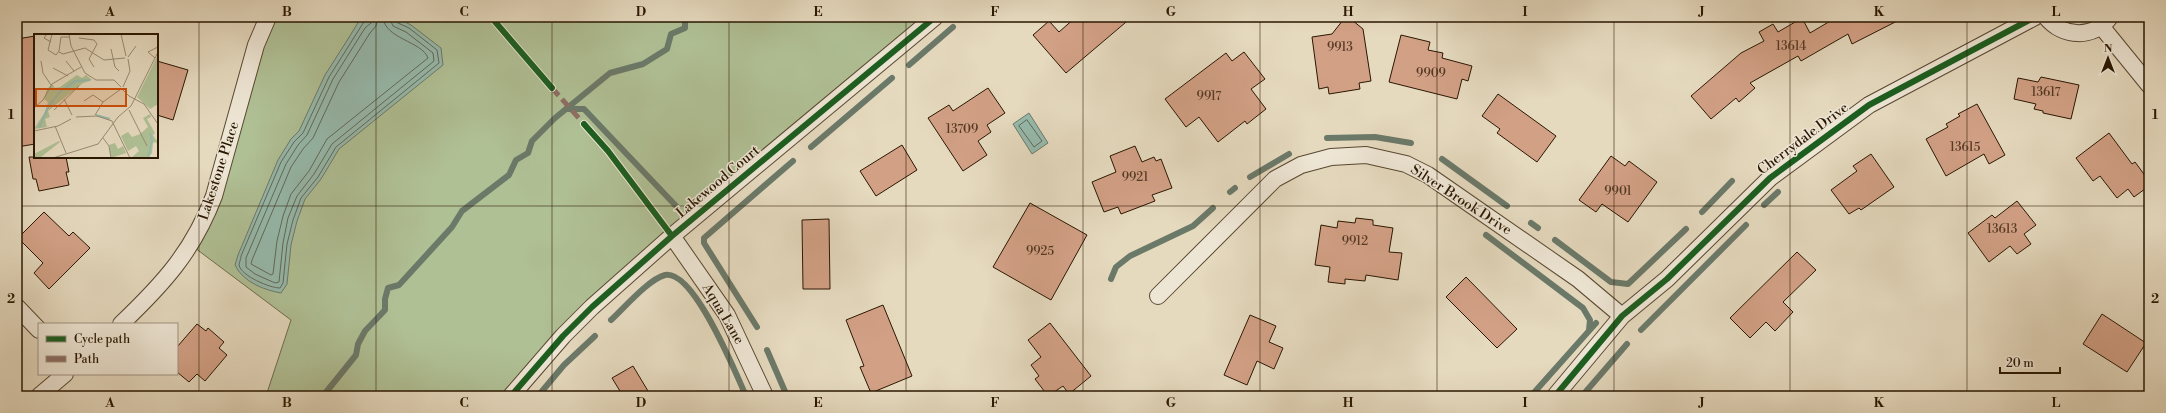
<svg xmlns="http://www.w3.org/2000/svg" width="2166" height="413" font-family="'Libre Bodoni',serif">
  <rect width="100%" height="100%" fill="#e5d9be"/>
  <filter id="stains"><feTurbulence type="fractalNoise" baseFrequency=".005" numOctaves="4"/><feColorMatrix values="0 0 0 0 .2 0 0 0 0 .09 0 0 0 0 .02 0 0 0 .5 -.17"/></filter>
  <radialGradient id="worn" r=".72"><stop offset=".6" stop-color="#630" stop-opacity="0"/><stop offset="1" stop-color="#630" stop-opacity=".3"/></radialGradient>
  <path fill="#b0c095" stroke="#6d6c4c" d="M 268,17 L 935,17 L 672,236 L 511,396 L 266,396 L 291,320 L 191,245 Z"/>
  <path fill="#96baad" stroke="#6b7969" d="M 367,17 L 395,17 L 411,25 L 441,48 L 443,65 L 339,149 L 321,179 L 305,199 L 297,221 L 291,245 L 287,284 L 281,293 C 264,290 243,282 235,265 L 238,255 L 278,160 L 291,139 L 299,131 L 325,75 L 348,39 L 359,21 Z
    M 1029,113 L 1048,143 L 1032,154 L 1013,124 Z"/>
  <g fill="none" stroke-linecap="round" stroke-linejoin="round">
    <path stroke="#606858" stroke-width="1" d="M 367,17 L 329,77 L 303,133 L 294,142 L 281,162 L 241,256 C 241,259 239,263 239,265 C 241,276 270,288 280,288 L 283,283 L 287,244 L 293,220 L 301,198 L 318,177 L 336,147 L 439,63 L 437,50 L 409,28 L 396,22 L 395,17
      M 372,17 L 371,23 L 365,28 L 333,79 L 307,135 L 298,145 L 286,164 L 246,258 L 246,267 L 255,274 L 275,283 L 279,282 L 283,243 L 288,218 L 297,196 L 314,174 L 332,144 L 434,61 L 433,53 L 406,32 L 393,26 L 389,17
      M 378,17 L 376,26 L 370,33 L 339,82 L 313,138 L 303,149 L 291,167 L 252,260 L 251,264 L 271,275 L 273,274 L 277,241 L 283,216 L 291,194 L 309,171 L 327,139 L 428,58 C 422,41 384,39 383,17
      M 1027,120 L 1042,141 L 1034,147 L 1019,126 Z"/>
    <path stroke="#6b7969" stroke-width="6" d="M 909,65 L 953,27
      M 566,109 L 584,109 L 677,207
      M 1327,138 L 1375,137 L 1411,143
      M 811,147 L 892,78
      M 1442,159 L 1507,206
      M 1250,177 L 1289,154
      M 1230,192 L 1235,188
      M 1764,205 L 1778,192
      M 1702,212 L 1732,181
      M 1531,223 L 1538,228
      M 1486,235 L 1583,308 L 1590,320 L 1589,330
      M 1555,240 L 1611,282 L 1628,284 L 1686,229
      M 1111,279 L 1116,267 L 1130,256 L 1193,226 L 1213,208
      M 611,320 C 624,308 649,279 665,275 C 694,269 736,374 746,396
      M 757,327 L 704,243 L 704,238 L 793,161
      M 1641,330 L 1746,225
      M 767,350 L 787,396
      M 323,396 L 356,355 L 358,344 L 365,331 L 385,310 L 385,299 L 388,288 L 399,285 L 452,227 L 462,211 L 509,175 L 516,160 L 528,153 L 532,141 L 555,118 L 610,73 L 643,64 L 667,49 L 671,34 L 685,28 L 685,17
      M 538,396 L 564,365 L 595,336
      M 1531,396 L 1596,323
      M 1582,396 L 1627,344"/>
  </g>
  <path fill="#d2a085" stroke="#2a1702" d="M 1076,17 L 1132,17 L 1066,73 L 1033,35 L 1049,21 L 1059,32 Z
    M 1837,17 L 1905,17 L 1852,44 L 1848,34 L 1801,61 L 1798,56 L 1750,83 L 1755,88 L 1739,102 L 1736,98 L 1711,119 L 1691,96 L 1741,53 L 1764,41 L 1759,32 L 1773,24 L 1778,32 L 1802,18 L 1810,33 Z
    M 1343,20 L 1352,20 L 1363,29 L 1371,81 L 1359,83 L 1360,89 L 1329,94 L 1328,87 L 1319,89 L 1312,37 L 1332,34 Z
    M 1401,35 L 1430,42 L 1428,50 L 1443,53 L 1442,58 L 1472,66 L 1468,81 L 1462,79 L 1457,99 L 1389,82 Z
    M 35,36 L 35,144 L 17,147 L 17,39 Z
    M 1244,52 L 1265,79 L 1251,89 L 1266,109 L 1247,124 L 1245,121 L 1218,142 L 1199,117 L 1186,127 L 1165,99 L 1226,53 L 1232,61 Z
    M 157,61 L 188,70 L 173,120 L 157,115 Z
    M 2041,77 L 2079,85 L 2071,119 L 2043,113 L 2043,111 L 2034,109 L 2036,104 L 2014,99 L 2018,78 L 2038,82 Z
    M 988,88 L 1005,113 L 987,125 L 991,132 L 978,141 L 987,155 L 963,171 L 928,118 L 949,105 L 953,111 Z
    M 1498,94 L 1556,136 L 1537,162 L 1497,133 L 1500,129 L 1482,116 Z
    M 1977,104 L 2005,155 L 1989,164 L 1984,154 L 1946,176 L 1926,139 L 1948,127 L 1946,124 L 1960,116 L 1958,114 Z
    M 2109,133 L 2132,164 L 2135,162 L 2149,181 L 2149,186 L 2134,197 L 2128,189 L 2117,198 L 2100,176 L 2093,181 L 2076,158 Z
    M 902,145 L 917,170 L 876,196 L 860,171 Z
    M 1135,146 L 1142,162 L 1154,157 L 1156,161 L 1161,159 L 1172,188 L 1152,195 L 1155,201 L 1121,214 L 1118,207 L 1104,212 L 1092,182 L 1116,172 L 1110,156 Z
    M 1871,154 L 1894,187 L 1861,210 L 1859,208 L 1849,214 L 1831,190 L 1857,171 L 1853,166 Z
    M 1611,156 L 1625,166 L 1629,161 L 1657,182 L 1628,222 L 1602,204 L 1596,212 L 1579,200 Z
    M 29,157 L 66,157 L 69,172 L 66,172 L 69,185 L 39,191 L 36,179 L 33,179 Z
    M 2017,201 L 2036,225 L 2024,234 L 2031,244 L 2017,254 L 2010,246 L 1989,262 L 1968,233 L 1992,215 L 1995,218 Z
    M 1030,203 L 1087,235 L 1051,300 L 993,267 Z
    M 44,212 L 69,236 L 73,232 L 90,248 L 49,289 L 34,273 L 43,263 L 18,238 Z
    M 1356,218 L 1373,220 L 1373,225 L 1393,228 L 1389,252 L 1402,253 L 1398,280 L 1366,275 L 1365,281 L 1345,279 L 1345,284 L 1328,282 L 1330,267 L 1315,265 L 1321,225 L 1337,228 L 1338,221 L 1355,223 Z
    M 829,219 L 830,289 L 803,289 L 802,220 Z
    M 1797,252 L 1816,270 L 1783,302 L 1793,312 L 1775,331 L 1766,322 L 1750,338 L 1730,318 Z
    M 1466,277 L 1517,329 L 1497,348 L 1446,297 Z
    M 883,305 L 912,376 L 871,393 L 860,367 L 864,366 L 846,320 Z
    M 2102,314 L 2146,343 L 2127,372 L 2083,344 Z
    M 1250,315 L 1276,326 L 1269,342 L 1283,348 L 1274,369 L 1257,361 L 1247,385 L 1224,375 Z
    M 1050,323 L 1091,376 L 1069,394 L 1063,386 L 1048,396 L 1035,379 L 1039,376 L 1031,365 L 1041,357 L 1028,340 Z
    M 197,324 L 206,331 L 208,328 L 224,342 L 219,348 L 227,355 L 205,381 L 197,374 L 189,382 L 177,372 L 177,347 Z
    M 633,366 L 651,396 L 623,396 L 612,378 Z"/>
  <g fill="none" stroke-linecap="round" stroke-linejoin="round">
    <g stroke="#594831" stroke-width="18">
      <path id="street" d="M 2046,17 C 2063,38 2094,39 2110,17
        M 2101,26 L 2149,85
        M 672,236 L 727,315 L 765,396
        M 1158,296 L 1275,179 L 1301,165 L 1331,157 L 1366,155 L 1406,164 L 1428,175 L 1578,279 L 1622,316
        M 17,307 L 39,330
        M 121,324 C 164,283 193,251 214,196 L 256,45 L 268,17
        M 39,396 L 65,374
        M 511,396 L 563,336 L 592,307 L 672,236 L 935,17
        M 1555,396 L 1622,316 L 1667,279 L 1770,178 L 1869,105 L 2035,17"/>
    </g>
    <use href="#street" stroke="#eee6d5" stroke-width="16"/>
    <path stroke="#8d6e63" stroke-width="5" stroke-dasharray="10 5" stroke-linecap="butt" d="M 552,88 L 584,124"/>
    <g stroke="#eee6d5" stroke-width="8">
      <path id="cycleway" d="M 491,17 L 552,88
        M 584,124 L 608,151 L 672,236
        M 511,396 L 563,336 L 592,307 L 672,236 L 935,17
        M 1555,396 L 1622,316 L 1667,279 L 1770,178 L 1869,105 L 2035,17"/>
    </g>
    <use href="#cycleway" stroke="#1b5e20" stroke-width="6"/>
  </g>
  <path fill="none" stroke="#2a1702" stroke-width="1" stroke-opacity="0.55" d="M 199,17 L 199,396M 376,17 L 376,396M 552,17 L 552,396M 729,17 L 729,396M 906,17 L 906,396M 1083,17 L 1083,396M 1260,17 L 1260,396M 1437,17 L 1437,396M 1614,17 L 1614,396M 1790,17 L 1790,396M 1967,17 L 1967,396M 17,206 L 2149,206"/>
  <g text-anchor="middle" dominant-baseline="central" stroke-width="3" stroke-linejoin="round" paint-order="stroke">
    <g font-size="12" fill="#543923">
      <text x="1791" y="46">13614</text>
      <text x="1340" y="47">9913</text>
      <text x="1431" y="73">9909</text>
      <text x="2046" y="92">13617</text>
      <text x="1209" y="96">9917</text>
      <text x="962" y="129">13709</text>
      <text x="1965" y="147">13615</text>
      <text x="1135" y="177">9921</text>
      <text x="1618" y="191">9901</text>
      <text x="2002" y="229">13613</text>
      <text x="1355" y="241">9912</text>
      <text x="1040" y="251">9925</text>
    </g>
    <g font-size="14" fill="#2a1702" stroke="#eee6d5">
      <text transform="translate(1803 139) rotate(-37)">Cherrydale Drive</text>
      <text transform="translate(219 171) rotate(-72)">Lakestone Place</text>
      <text transform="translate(718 182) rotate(-40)">Lakewood Court</text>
      <text transform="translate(1461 200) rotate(33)">Silver Brook Drive</text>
      <text transform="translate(723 314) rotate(59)">Aqua Lane</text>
    </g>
  </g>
  <g transform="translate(34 34)">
    <rect width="124" height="124" fill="#e5d9be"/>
    <path d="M 124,21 L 124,70 L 116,75 L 103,63 ZM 43,41 L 48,44 L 52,41 L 58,46 L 49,49 L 14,77 L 16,83 L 11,85 L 13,93 L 0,95 L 11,78 L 14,68 L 10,65 L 13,55 L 18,50 L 21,54 L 26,53 ZM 116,80 L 117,83 L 113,85 L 121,99 L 119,101 L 122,106 L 124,105 L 124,112 L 122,108 L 119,109 L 118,119 L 114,124 L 97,124 L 105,117 L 102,112 L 94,117 L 87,102 L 94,98 L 98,103 L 106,100 L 114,93 L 109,84 ZM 25,107 L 26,108 L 7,123 L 0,123 L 0,120 ZM 81,109 L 84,115 L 89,112 L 92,119 L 77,124 L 75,111 Z" fill="#b0c095"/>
    <path fill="none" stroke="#96baad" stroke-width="2" d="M 62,81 L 76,85M 5,94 L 14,73 L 25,59 L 41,47 L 56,46M 114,124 L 118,106 L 116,99"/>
    <path fill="none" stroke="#9a8b73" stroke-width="1" d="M 13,0 L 10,4 L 17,8M 18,0 L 14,16 L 22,21 L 25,17 L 27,3 L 35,3M 35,0 L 37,12 L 51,39 L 62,46 L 80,46 L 87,53M 87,0 L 92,22M 45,4 L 60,6 L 63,10 L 55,25 L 60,33M 77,15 L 81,33 L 85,37M 25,18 L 29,20 L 51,14 L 70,26 L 91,24M 94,23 L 102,12M 121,24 L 114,18 L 124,13M 7,27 L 9,39 L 17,51M 32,27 L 40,37M 19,34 L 34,42M 89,53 L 96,37 L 94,25M 89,56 L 95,62 L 110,70 L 124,90M 30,65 L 38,81M 50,67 L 59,61 L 69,68M 0,74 L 9,66 L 18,50 L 47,33M 20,76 L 45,52M 95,76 L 113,112M 61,81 L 69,68 L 87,55M 42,83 L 63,82 L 78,87 L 96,124M 21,92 L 32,119M 0,97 L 24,92 L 37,85M 69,104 L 75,112 L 77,124M 19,124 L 64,110 L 84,83 L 97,72 L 124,18"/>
    <path fill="#cc4f0a" fill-opacity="0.15" stroke="#cc4f0a" stroke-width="2" d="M 2,55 L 92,55 L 92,72 L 2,72 Z"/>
    <rect width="124" height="124" fill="none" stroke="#2a1702" stroke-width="2"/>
  </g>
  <rect width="2166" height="413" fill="none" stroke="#e5d9be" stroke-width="44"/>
  <rect x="38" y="323" width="140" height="52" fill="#eee6d5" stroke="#a09381"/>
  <rect x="46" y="336" width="20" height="6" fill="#1b5e20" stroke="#a09381"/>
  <text x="74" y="343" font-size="12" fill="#2a1702">Cycle path</text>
  <rect x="46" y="356" width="20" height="6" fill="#8d6e63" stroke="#a09381"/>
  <text x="74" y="363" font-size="12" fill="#2a1702">Path</text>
  <g transform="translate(2108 58)" stroke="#eee6d5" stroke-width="3" paint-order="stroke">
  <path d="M0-3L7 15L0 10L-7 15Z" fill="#2a1702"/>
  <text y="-6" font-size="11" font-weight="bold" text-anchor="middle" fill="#2a1702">N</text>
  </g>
  <path d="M2000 367v6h60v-6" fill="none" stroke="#2a1702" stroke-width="2"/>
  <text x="2006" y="367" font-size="12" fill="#2a1702" stroke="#eee6d5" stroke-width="3" paint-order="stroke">20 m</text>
  <rect x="22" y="22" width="2122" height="369" fill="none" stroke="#2a1702" stroke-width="1.5"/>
  <g font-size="13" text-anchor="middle" font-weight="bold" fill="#2a1702">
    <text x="110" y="16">A</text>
    <text x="287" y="16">B</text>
    <text x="464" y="16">C</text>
    <text x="641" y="16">D</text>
    <text x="818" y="16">E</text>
    <text x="995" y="16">F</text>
    <text x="1171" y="16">G</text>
    <text x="1348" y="16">H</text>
    <text x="1525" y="16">I</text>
    <text x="1702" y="16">J</text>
    <text x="1879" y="16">K</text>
    <text x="2056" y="16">L</text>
    <text x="11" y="119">1</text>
    <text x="2155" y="119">1</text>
    <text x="11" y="303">2</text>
    <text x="2155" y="303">2</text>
    <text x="110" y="407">A</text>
    <text x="287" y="407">B</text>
    <text x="464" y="407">C</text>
    <text x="641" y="407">D</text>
    <text x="818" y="407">E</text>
    <text x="995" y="407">F</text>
    <text x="1171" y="407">G</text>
    <text x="1348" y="407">H</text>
    <text x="1525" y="407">I</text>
    <text x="1702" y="407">J</text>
    <text x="1879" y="407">K</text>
    <text x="2056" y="407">L</text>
  </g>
  <rect width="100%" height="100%" filter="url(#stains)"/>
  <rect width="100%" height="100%" fill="url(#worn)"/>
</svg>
